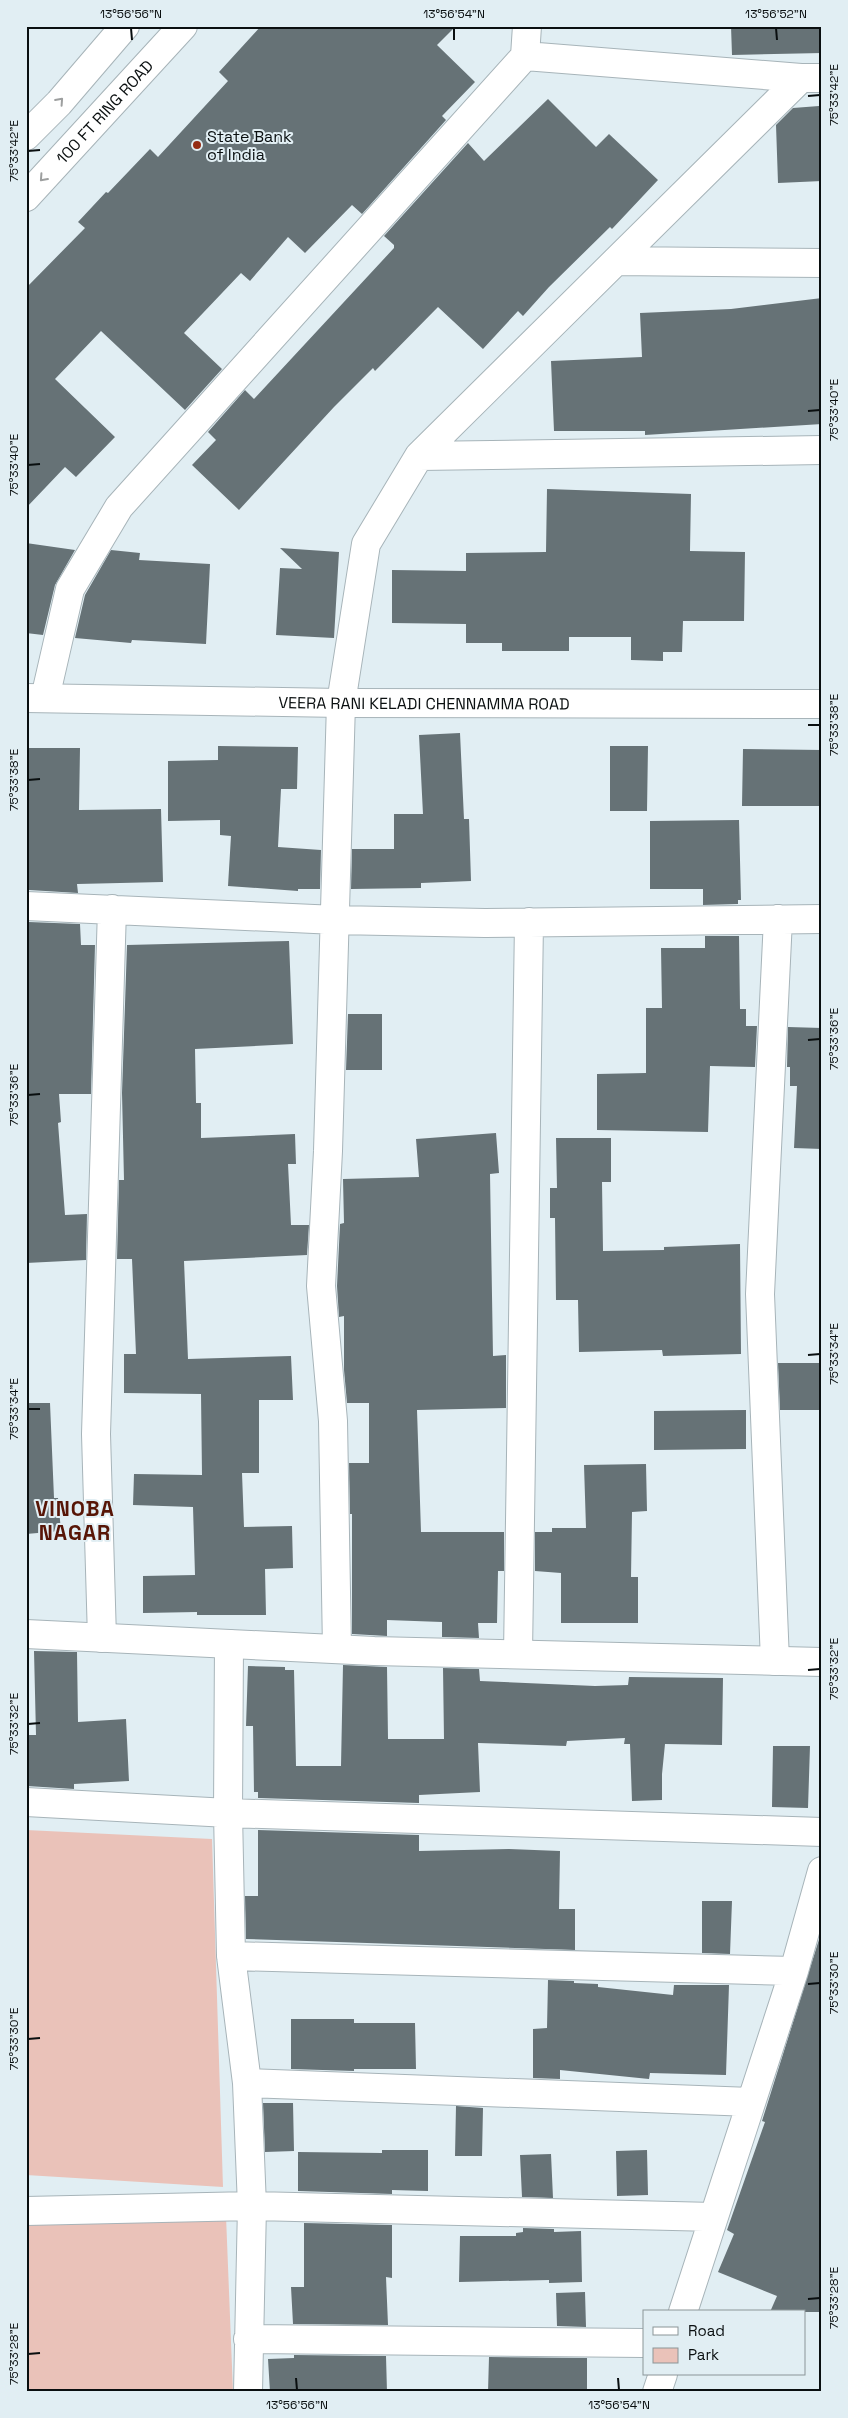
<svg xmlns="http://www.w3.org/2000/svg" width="848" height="2418" font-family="'Space Grotesk',sans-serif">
  <rect width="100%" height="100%" fill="#e1eef3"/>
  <path fill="#eac2b9" d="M 26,1830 L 212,1839 L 223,2187 L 26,2175 Z
    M 26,2209 L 226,2216 L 233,2392 L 26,2392 Z"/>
  <path fill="#667276" d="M 261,26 L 456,26 L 437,45 L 475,82 L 442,116 L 446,120 L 362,214 L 352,205 L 305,253 L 288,237 L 250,281 L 241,273 L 184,333 L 222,369 L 185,410 L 101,331 L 55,379 L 115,437 L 76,477 L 65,467 L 26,508 L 26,288 L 85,228 L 78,222 L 106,192 L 108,193 L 150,149 L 158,157 L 228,81 L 219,72 Z
    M 731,26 L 822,26 L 822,53 L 732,55 Z
    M 548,99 L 596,147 L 609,134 L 658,180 L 612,229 L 610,227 L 549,287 L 523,316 L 518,311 L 483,349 L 438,307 L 375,371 L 373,368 L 334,407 L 239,510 L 192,465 L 216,440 L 208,432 L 245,390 L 254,399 L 394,248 L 394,245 L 384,236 L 468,143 L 484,161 Z
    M 819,106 L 822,181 L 778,183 L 776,125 L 793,108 Z
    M 822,298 L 822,424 L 645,435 L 645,431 L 554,431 L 551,361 L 642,357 L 640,313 L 731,309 Z
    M 547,489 L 691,494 L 690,551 L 745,552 L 744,621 L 683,621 L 682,652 L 663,652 L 663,661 L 631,660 L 631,637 L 569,637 L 569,651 L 502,651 L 502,643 L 466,643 L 466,624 L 392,623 L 392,570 L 466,571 L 466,553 L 546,552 Z
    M 26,543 L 75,550 L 55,585 L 43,635 L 26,633 Z
    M 280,548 L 339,552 L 334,638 L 276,635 L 280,568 L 302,569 Z
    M 111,550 L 140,553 L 139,560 L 210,564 L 206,644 L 132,640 L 131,643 L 75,638 L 85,595 Z
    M 460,733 L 464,819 L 469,819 L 471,881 L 421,883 L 421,888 L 351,889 L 352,849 L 394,849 L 394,814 L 423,814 L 419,735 Z
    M 218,746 L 298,747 L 297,789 L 281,789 L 278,847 L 321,850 L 320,889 L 298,889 L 298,891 L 228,886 L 231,836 L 220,835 L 220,820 L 168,821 L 168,761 L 218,760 Z
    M 610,746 L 648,746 L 647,811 L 610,811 Z
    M 26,748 L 80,748 L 79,810 L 161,809 L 163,882 L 77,884 L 78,893 L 29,890 Z
    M 743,749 L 822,750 L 822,806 L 742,806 Z
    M 739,820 L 741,900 L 738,900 L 738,904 L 703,905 L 703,889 L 650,889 L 650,821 Z
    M 29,922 L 80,924 L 81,945 L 95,945 L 91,1094 L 59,1094 L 61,1122 L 58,1123 L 65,1215 L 87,1214 L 86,1260 L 26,1263 L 26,930 L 29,929 Z
    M 705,936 L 739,936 L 740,1009 L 746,1009 L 746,1026 L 757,1026 L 755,1067 L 710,1066 L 708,1132 L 597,1130 L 597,1074 L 646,1073 L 646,1008 L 662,1008 L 661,948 L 705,948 Z
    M 289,941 L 293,1044 L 195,1049 L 196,1103 L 201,1103 L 201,1138 L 295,1134 L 296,1164 L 288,1164 L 291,1225 L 309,1225 L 307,1255 L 184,1261 L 188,1359 L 291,1356 L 293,1400 L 259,1400 L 259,1473 L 242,1473 L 244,1527 L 292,1526 L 293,1568 L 265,1569 L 266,1615 L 197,1615 L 197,1612 L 143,1613 L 143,1576 L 195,1575 L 193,1507 L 133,1505 L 134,1474 L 202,1475 L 201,1394 L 124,1393 L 124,1354 L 136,1354 L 132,1259 L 117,1259 L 119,1180 L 124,1180 L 122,1093 L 127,945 Z
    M 348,1014 L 382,1014 L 382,1070 L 346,1070 Z
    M 788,1027 L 822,1028 L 822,1149 L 794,1148 L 797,1086 L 790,1086 L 790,1067 L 787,1067 Z
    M 496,1133 L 499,1173 L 490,1174 L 493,1356 L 506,1355 L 506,1408 L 417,1410 L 421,1532 L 504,1532 L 504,1571 L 498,1571 L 497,1623 L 478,1623 L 479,1638 L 442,1637 L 442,1622 L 387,1620 L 387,1636 L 352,1634 L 352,1514 L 350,1514 L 349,1463 L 369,1463 L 369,1403 L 347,1403 L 344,1370 L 344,1316 L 339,1317 L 337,1286 L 340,1224 L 344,1223 L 343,1179 L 419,1177 L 416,1139 Z
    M 556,1138 L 611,1138 L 611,1182 L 602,1182 L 603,1251 L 664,1250 L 664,1247 L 740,1244 L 741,1354 L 663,1356 L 662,1350 L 579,1352 L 578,1300 L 556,1300 L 555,1218 L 550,1218 L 550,1188 L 557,1188 Z
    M 778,1363 L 822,1363 L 822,1410 L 780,1410 Z
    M 26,1403 L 50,1403 L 54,1498 L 58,1498 L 61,1531 L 26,1534 Z
    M 746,1410 L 746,1449 L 654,1450 L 654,1411 Z
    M 646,1464 L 647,1511 L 632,1512 L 631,1577 L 638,1577 L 638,1623 L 561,1623 L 561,1573 L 535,1571 L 535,1532 L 552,1532 L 552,1528 L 586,1528 L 584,1465 Z
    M 34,1651 L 77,1652 L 78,1722 L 126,1719 L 129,1781 L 74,1784 L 74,1789 L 27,1786 L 26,1735 L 36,1735 Z
    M 343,1665 L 387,1667 L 388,1739 L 444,1739 L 443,1668 L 479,1669 L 480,1681 L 595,1686 L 628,1685 L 629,1677 L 723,1678 L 722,1745 L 665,1744 L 662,1774 L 662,1800 L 632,1801 L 630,1744 L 624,1744 L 625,1738 L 567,1741 L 566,1746 L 478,1743 L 480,1792 L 419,1795 L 419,1803 L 258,1798 L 258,1792 L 254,1792 L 253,1726 L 246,1726 L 248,1666 L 285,1667 L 285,1670 L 294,1670 L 296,1766 L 341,1766 Z
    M 773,1746 L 810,1746 L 808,1808 L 772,1807 Z
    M 258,1830 L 419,1835 L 419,1851 L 509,1849 L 560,1851 L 559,1909 L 575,1909 L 575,1950 L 246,1939 L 245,1896 L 258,1896 Z
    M 702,1901 L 732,1901 L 730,1954 L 702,1953 Z
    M 822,1930 L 822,2312 L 770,2312 L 777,2296 L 718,2272 L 734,2234 L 727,2230 L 765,2122 L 762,2121 Z
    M 548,1980 L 574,1981 L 574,1983 L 598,1984 L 598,1987 L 673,1995 L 674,1985 L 729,1985 L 726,2075 L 650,2073 L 649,2079 L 560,2070 L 560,2079 L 533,2078 L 533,2029 L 547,2028 Z
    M 291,2019 L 354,2019 L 354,2023 L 415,2023 L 416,2069 L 354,2069 L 354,2071 L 291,2069 Z
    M 263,2103 L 293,2103 L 294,2151 L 265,2152 Z
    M 456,2106 L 483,2108 L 482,2156 L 455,2156 Z
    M 382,2150 L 428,2150 L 428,2191 L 392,2190 L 392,2194 L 298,2191 L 298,2152 L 382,2153 Z
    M 647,2150 L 648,2195 L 617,2196 L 616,2151 Z
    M 551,2154 L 553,2198 L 522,2197 L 520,2155 Z
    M 304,2223 L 392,2225 L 392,2278 L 386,2277 L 388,2325 L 293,2324 L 291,2287 L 304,2287 Z
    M 523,2228 L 554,2229 L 554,2232 L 581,2231 L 582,2282 L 549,2283 L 549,2280 L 459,2282 L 460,2236 L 516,2236 L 516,2233 L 523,2232 Z
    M 585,2292 L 586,2327 L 557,2326 L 556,2293 Z
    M 294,2355 L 386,2356 L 387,2392 L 270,2392 L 268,2359 L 294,2358 Z
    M 489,2357 L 587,2358 L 587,2392 L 488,2392 Z"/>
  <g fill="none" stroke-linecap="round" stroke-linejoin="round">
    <g stroke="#a7b4b9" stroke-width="30">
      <path id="minor" d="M 525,56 L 801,78 L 822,78
        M 616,261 L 822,263
        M 419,456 L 822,450
        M 45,698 L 70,589 L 119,507 L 525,56 L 527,26
        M 26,906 L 336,920 L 485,923 L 822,919
        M 102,1638 L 96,1434 L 112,909
        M 229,1644 L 228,1813 L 231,1956 L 247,2083 L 252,2206 L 248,2392
        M 337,1649 L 333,1421 L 321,1286 L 328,1151 L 341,703 L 366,544 L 419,456 L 801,78
        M 518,1654 L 529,922
        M 775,1661 L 760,1294 L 778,919
        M 26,1802 L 228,1813 L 822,1832
        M 231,1956 L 794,1971
        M 247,2083 L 751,2102
        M 26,2211 L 252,2206 L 714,2217
        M 683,2312 L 794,1971 L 822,1871
        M 248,2339 L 644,2343
        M 657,2392 L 663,2374"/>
    </g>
    <g stroke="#a7b4b9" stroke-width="30">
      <path id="tertiary" d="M 26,1634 L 374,1651 L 822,1662"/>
    </g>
    <g stroke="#a7b4b9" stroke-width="30">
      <g id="secondary">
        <path id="s1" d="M 26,698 L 341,703 L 822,704"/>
      </g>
    </g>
    <g stroke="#a7b4b9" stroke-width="30">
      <g id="primary">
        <path d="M 26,136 L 59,103 L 125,26"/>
        <path id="s2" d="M 26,197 L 183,26"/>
      </g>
    </g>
    <use href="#minor" stroke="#fff" stroke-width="28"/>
    <use href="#tertiary" stroke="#fff" stroke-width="28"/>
    <use href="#secondary" stroke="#fff" stroke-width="28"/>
    <use href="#primary" stroke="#fff" stroke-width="28"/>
  </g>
  <defs><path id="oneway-chevron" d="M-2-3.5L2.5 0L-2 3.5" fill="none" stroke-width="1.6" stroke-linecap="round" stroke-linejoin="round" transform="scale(1.25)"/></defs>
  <g stroke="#9d9f9f">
    <use href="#oneway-chevron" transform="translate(60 101) rotate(-48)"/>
    <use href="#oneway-chevron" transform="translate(43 178) rotate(132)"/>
  </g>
  <path fill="none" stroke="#0a0f10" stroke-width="2" d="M 131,28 L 132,40M 454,28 L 454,40M 776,28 L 777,40M 808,96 L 820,95M 28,151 L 40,150M 808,411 L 820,410M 28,465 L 40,464M 808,725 L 820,725M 28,780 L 40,779M 808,1040 L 820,1039M 28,1095 L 40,1094M 808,1355 L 820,1354M 28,1409 L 40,1409M 808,1670 L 820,1669M 28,1724 L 40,1723M 808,1984 L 820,1983M 28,2039 L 40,2038M 808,2299 L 820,2298M 28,2354 L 40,2353M 296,2378 L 297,2390M 618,2378 L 619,2390"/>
  <circle fill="#952d14" stroke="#e1eef3" stroke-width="2" cx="197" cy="145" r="5"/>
  <g text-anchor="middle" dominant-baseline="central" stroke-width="4" stroke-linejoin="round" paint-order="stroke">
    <g font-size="16" fill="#0a0f10" stroke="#e1eef3">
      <text stroke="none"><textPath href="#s2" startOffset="116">100 FT RING ROAD</textPath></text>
      <text stroke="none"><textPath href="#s1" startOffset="398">VEERA RANI KELADI CHENNAMMA ROAD</textPath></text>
    </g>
    <g font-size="16" fill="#0a0f10" stroke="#e1eef3" text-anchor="start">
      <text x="207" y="136">State Bank<tspan x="207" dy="18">of India</tspan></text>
    </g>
    <g font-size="21" font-weight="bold" letter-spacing="1" fill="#571506" stroke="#e1eef3">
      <text x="75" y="1508">VINOBA<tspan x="75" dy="24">NAGAR</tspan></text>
    </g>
  </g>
  <rect width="848" height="2418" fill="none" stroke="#e1eef3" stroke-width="55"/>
  <rect x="643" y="2310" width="162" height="65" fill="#e1eef3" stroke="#8b9598"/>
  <rect x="653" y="2327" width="25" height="8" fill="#ffffff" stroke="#8b9598"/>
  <text x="688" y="2336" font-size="15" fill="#0a0f10">Road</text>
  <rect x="653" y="2348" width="25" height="15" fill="#eac2b9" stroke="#8b9598"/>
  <text x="688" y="2360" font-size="15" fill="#0a0f10">Park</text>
  <rect x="28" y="28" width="792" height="2362" fill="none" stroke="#0a0f10" stroke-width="2"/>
  <g font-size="12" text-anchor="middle" fill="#0a0f10">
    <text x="131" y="18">13°56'56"N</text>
    <text x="454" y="18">13°56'54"N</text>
    <text x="776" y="18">13°56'52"N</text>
    <text transform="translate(834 95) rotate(-90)" y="4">75°33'42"E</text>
    <text transform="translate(14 151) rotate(-90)" y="4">75°33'42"E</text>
    <text transform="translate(834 410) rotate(-90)" y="4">75°33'40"E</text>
    <text transform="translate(14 465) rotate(-90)" y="4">75°33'40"E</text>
    <text transform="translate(834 725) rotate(-90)" y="4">75°33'38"E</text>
    <text transform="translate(14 780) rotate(-90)" y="4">75°33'38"E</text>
    <text transform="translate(834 1039) rotate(-90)" y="4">75°33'36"E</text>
    <text transform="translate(14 1095) rotate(-90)" y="4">75°33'36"E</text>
    <text transform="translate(834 1354) rotate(-90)" y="4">75°33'34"E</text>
    <text transform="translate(14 1409) rotate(-90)" y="4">75°33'34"E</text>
    <text transform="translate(834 1669) rotate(-90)" y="4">75°33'32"E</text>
    <text transform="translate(14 1724) rotate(-90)" y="4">75°33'32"E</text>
    <text transform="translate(834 1983) rotate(-90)" y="4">75°33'30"E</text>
    <text transform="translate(14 2039) rotate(-90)" y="4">75°33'30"E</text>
    <text transform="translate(834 2298) rotate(-90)" y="4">75°33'28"E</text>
    <text transform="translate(14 2354) rotate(-90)" y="4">75°33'28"E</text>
    <text x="297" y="2409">13°56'56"N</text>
    <text x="619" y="2409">13°56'54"N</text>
  </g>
</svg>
